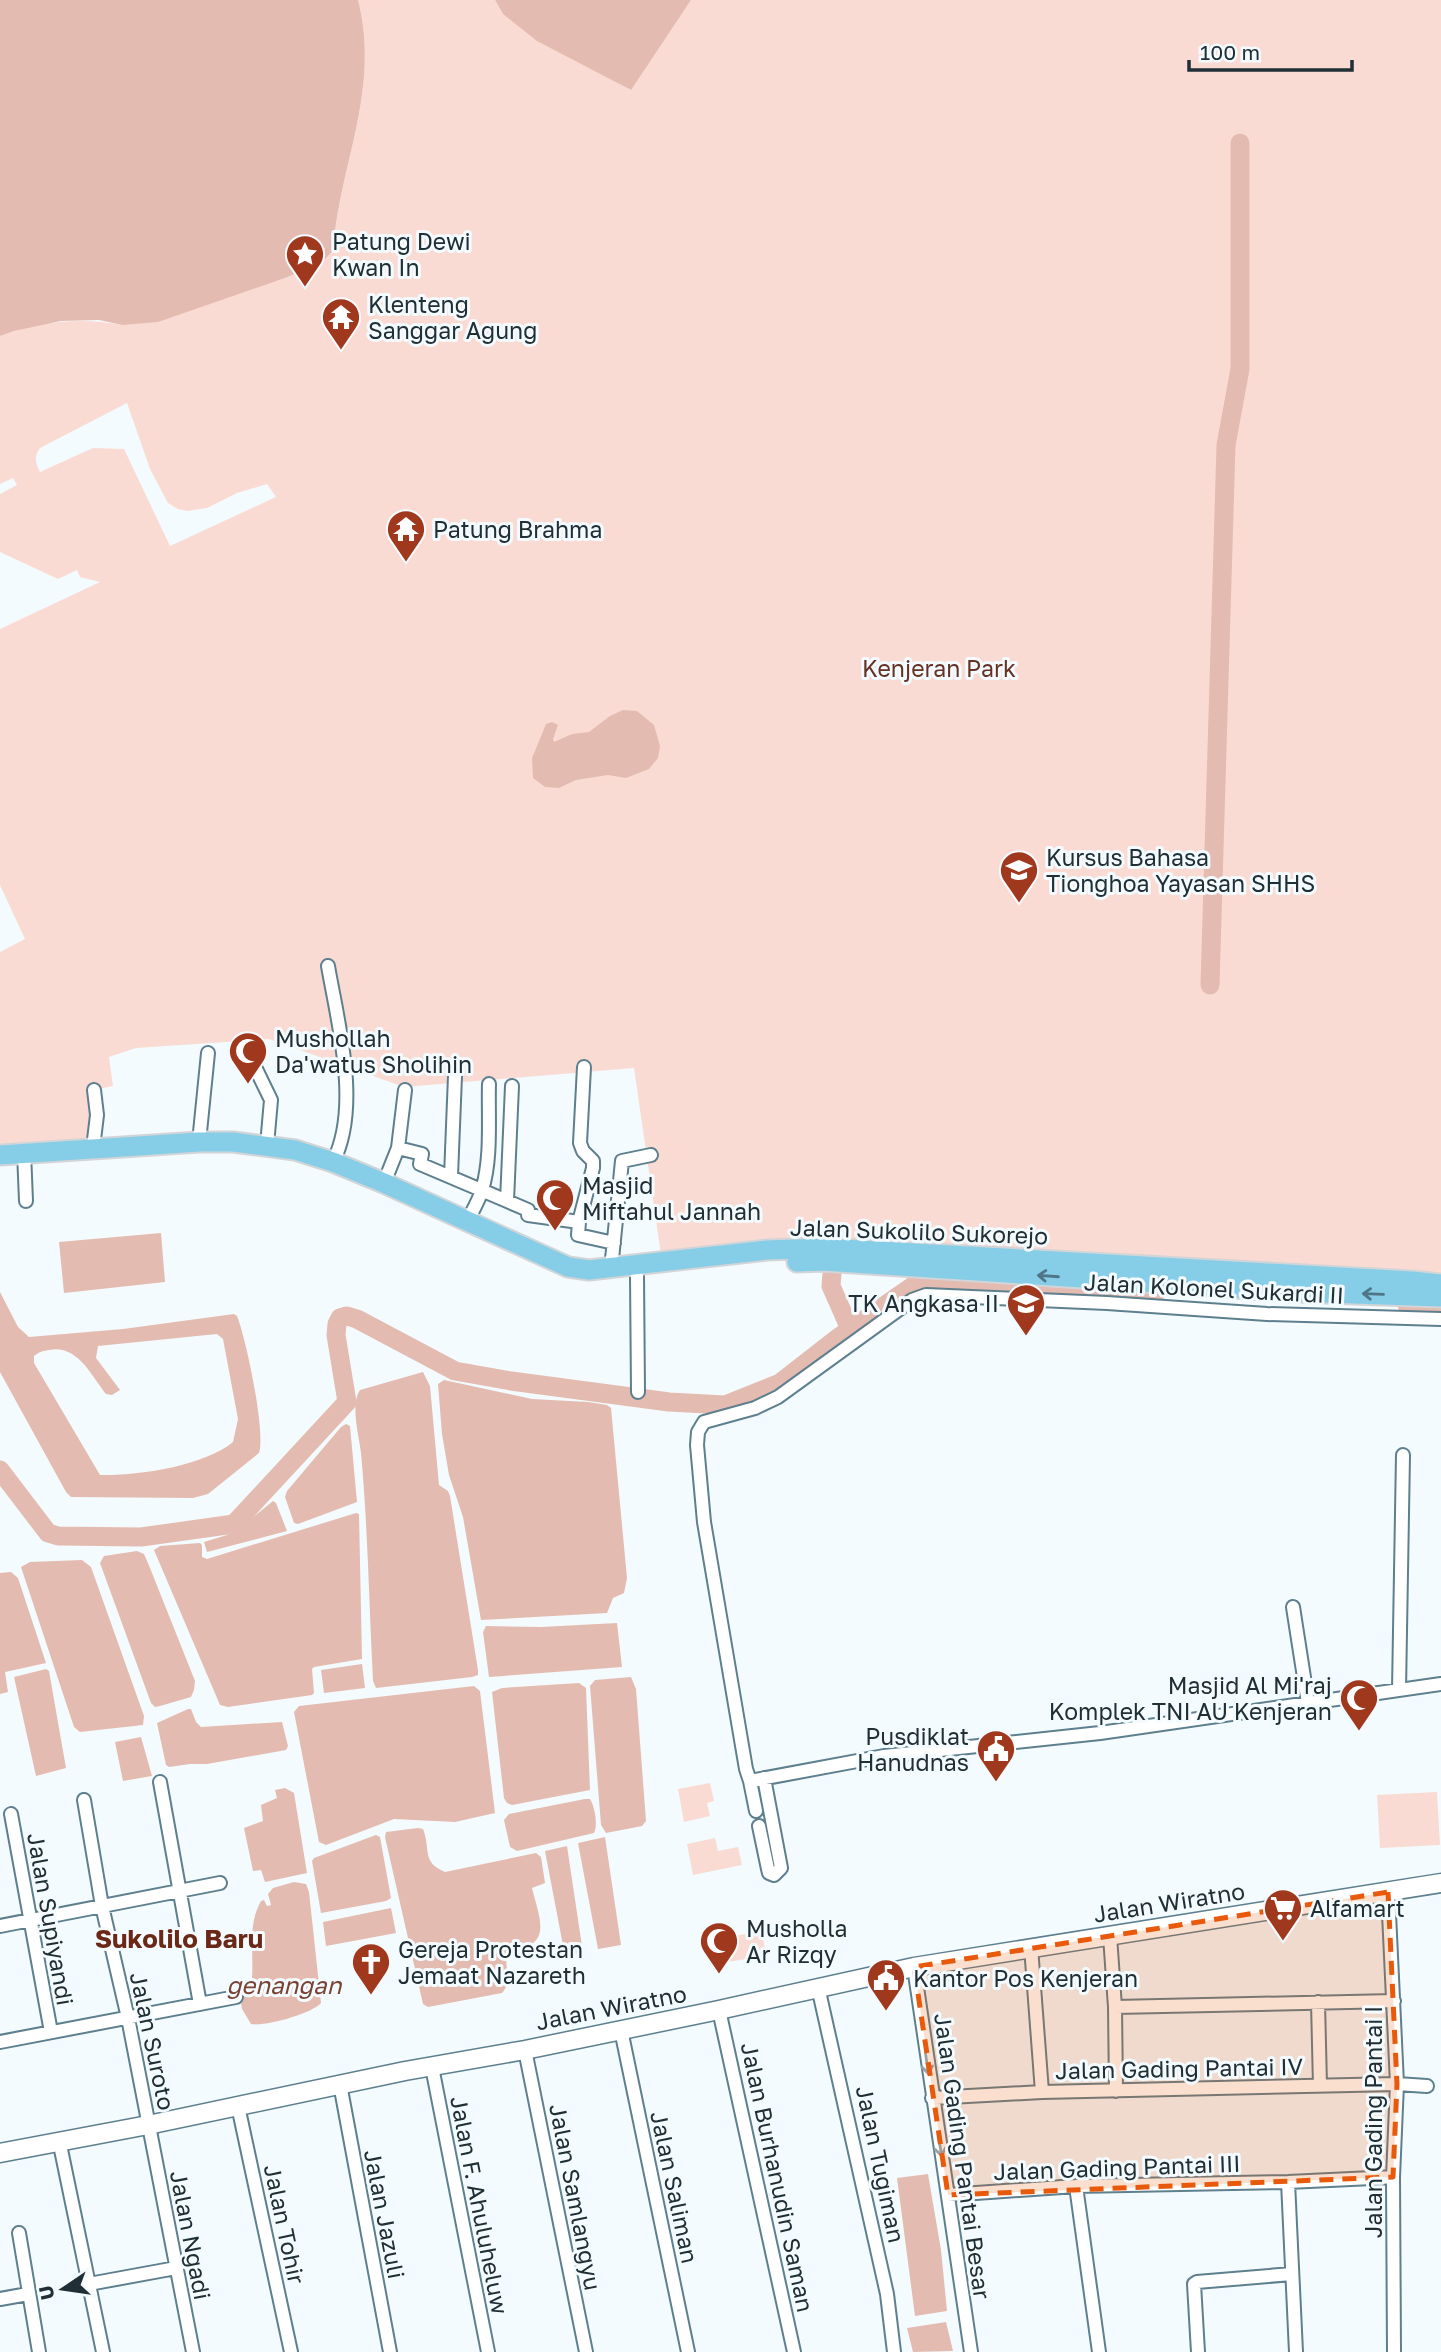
<svg xmlns="http://www.w3.org/2000/svg" width="1441" height="2352" font-family="'Golos Text',sans-serif">
  <rect width="100%" height="100%" fill="#f3fbfe"/>
  <path fill="#fadbd3" fill-rule="evenodd" d="M 358,0 L 495,0 L 503,14 L 630,90 L 691,0 L 1441,0 L 1441,1290 L 762,1251 L 662,1262 L 634,1068 L 404,1087 L 269,1039 L 136,1048 L 109,1057 L 113,1086 L 94,1090 L 93,1148 L 0,1155 L 0,952 L 25,939 L 0,885 L 0,629 L 100,582 L 80,577 L 77,570 L 58,579 L 0,552 L 0,494 L 17,485 L 13,478 L 0,484 L 0,336 C 39,321 81,317 122,325 L 285,278 L 320,263 L 333,252 C 339,165 381,90 358,0 ZM 127,403 L 150,469 L 168,503 L 178,509 L 187,511 L 207,508 L 237,493 L 267,484 L 276,497 L 170,546 L 124,449 L 93,448 L 40,472 C 35,463 34,456 40,448 Z
    M 710,1783 L 714,1801 L 707,1803 L 710,1816 L 684,1822 L 678,1789 Z
    M 1437,1792 L 1440,1845 L 1380,1848 L 1377,1795 Z
    M 715,1838 L 718,1851 L 738,1847 L 742,1865 L 693,1875 L 687,1844 Z
    M 762,1931 L 766,1956 L 721,1963 L 717,1939 Z"/>
  <path fill="#e4bbb0" fill-rule="evenodd" d="M 0,0 L 358,0 C 381,90 339,165 333,251 L 321,263 L 285,278 L 158,322 L 122,325 L 99,320 L 61,321 L 14,331 L 0,336 Z
    M 495,0 L 691,0 L 631,90 L 537,41 L 503,14 Z
    M 623,710 L 637,711 L 654,725 L 660,746 L 658,758 L 649,769 L 626,778 L 608,775 L 576,780 L 559,788 L 545,787 L 533,778 L 532,758 L 546,724 L 552,722 L 558,725 L 553,739 L 554,742 L 572,734 L 589,732 L 610,716 Z
    M 161,1233 L 165,1282 L 64,1293 L 59,1242 Z
    M 0,1292 L 18,1327 L 29,1337 L 123,1329 L 234,1314 L 237,1316 C 246,1338 266,1433 259,1453 L 208,1494 L 193,1498 L 71,1497 L 66,1492 L 0,1372 ZM 217,1334 L 223,1339 L 238,1419 L 233,1442 C 204,1466 137,1476 100,1475 L 34,1363 L 34,1356 C 39,1352 42,1351 49,1350 C 77,1344 91,1375 106,1394 L 112,1395 L 120,1390 L 96,1358 L 98,1346 Z
    M 423,1372 L 430,1386 L 439,1485 L 448,1491 L 450,1496 L 478,1670 L 478,1675 L 472,1677 L 376,1688 L 373,1681 C 369,1605 368,1529 361,1453 C 359,1435 350,1405 360,1390 Z
    M 444,1380 L 532,1399 L 588,1402 L 607,1405 L 611,1408 L 627,1578 L 624,1593 L 613,1598 L 607,1613 L 481,1620 L 463,1517 L 449,1475 L 442,1434 L 438,1384 Z
    M 346,1424 L 350,1426 L 357,1502 L 298,1524 L 294,1523 L 285,1497 L 287,1491 L 341,1427 Z
    M 273,1501 L 276,1503 L 287,1531 L 207,1552 L 204,1542 L 227,1535 L 241,1527 Z
    M 356,1513 L 359,1514 L 362,1659 L 314,1667 L 312,1669 L 314,1693 L 312,1695 L 228,1707 L 220,1705 L 154,1550 L 160,1546 L 200,1543 L 202,1545 L 202,1557 L 207,1559 Z
    M 137,1551 L 144,1554 L 150,1568 L 195,1681 L 194,1690 L 191,1697 L 160,1706 L 155,1707 L 151,1703 L 100,1563 L 104,1556 Z
    M 82,1560 L 91,1567 L 144,1716 L 143,1725 L 80,1732 L 74,1727 L 21,1567 L 30,1562 Z
    M 11,1572 L 18,1578 L 46,1663 L 5,1672 L 8,1692 L 0,1694 L 0,1573 Z
    M 617,1623 L 622,1667 L 489,1677 L 483,1632 L 486,1626 L 541,1627 Z
    M 362,1664 L 365,1688 L 324,1693 L 321,1670 Z
    M 46,1669 L 49,1671 L 66,1768 L 36,1776 L 14,1677 Z
    M 631,1677 L 636,1689 L 646,1821 L 642,1826 L 606,1833 L 601,1825 L 590,1686 L 595,1680 Z
    M 579,1683 L 586,1688 L 590,1790 L 512,1805 L 507,1803 L 504,1798 L 492,1692 L 502,1688 Z
    M 474,1686 L 480,1691 L 495,1813 L 455,1822 L 394,1819 L 326,1845 L 319,1842 L 294,1712 L 299,1706 Z
    M 188,1709 L 191,1709 L 196,1722 L 201,1727 L 282,1722 L 288,1746 L 286,1750 L 207,1764 L 190,1764 L 169,1767 L 166,1765 L 157,1723 Z
    M 141,1737 L 152,1776 L 123,1781 L 115,1742 Z
    M 285,1788 L 294,1793 L 307,1873 L 265,1882 L 261,1870 L 253,1871 L 244,1828 L 263,1821 L 261,1805 L 277,1798 L 275,1790 Z
    M 585,1799 L 590,1799 C 595,1807 598,1825 594,1833 L 517,1851 L 510,1847 L 504,1820 L 509,1814 Z
    M 418,1828 L 423,1829 C 431,1849 421,1862 445,1872 L 536,1853 L 541,1857 L 545,1883 L 532,1888 C 541,1924 553,1945 506,1953 C 505,1965 512,1983 502,1993 L 428,2007 L 423,2004 L 385,1837 L 386,1832 Z
    M 376,1835 L 380,1837 L 391,1898 L 386,1901 L 321,1913 L 312,1861 L 314,1858 Z
    M 605,1837 L 621,1945 L 598,1949 L 578,1843 Z
    M 567,1846 L 583,1953 L 565,1956 L 545,1851 Z
    M 294,1882 L 306,1884 L 309,1892 L 321,2003 C 313,2013 265,2027 251,2024 L 242,2009 L 241,2003 C 244,1994 251,1989 252,1978 C 254,1951 247,1926 261,1901 L 264,1900 L 267,1906 L 271,1905 L 268,1894 L 273,1888 Z
    M 391,1908 L 396,1933 L 326,1946 L 323,1922 Z
    M 928,2174 L 941,2250 L 947,2311 L 915,2316 L 897,2178 Z
    M 946,2322 L 953,2351 L 913,2352 L 907,2328 Z"/>
  <g fill="none" stroke-linecap="round" stroke-linejoin="round">
    <path stroke="#e4bbb0" stroke-width="19" d="M 1210,985 L 1226,445 L 1240,369 L 1240,143
      M 834,1248 L 831,1286 L 850,1329
      M 1407,1305 L 1441,1307
      M 0,1470 L 48,1533 L 58,1536 L 141,1537 L 234,1524 L 347,1402 L 336,1335 L 337,1324 L 340,1318 L 347,1316 L 357,1319 L 455,1371 L 511,1381 L 669,1402 L 725,1405 L 780,1383 L 839,1337 L 920,1281 L 1157,1292"/>
    <g stroke="#5e7f8e" stroke-width="16">
      <path id="minor" d="M 328,966 C 338,1024 361,1107 333,1162
        M 245,1066 L 255,1067 L 271,1100 L 267,1145
        M 512,1086 L 507,1201 L 528,1210 L 528,1215 L 579,1222 L 578,1235 L 614,1243
        M 199,1142 L 208,1053
        M 93,1148 L 97,1115 L 94,1090
        M 398,1148 L 422,1154 L 420,1164 L 507,1201
        M 24,1152 L 26,1201
        M 451,1176 L 455,1076
        M 384,1183 L 398,1148 L 405,1090
        M 468,1220 C 473,1210 479,1200 482,1190 C 492,1158 488,1117 489,1084
        M 579,1222 L 593,1168 L 593,1161 L 583,1151 L 580,1143 L 584,1067
        M 611,1269 L 622,1161 L 651,1155
        M 637,1276 L 638,1392
        M 1441,1319 L 1267,1314 L 1107,1303 L 926,1295 L 912,1300 L 778,1397 L 755,1408 L 704,1422 L 698,1432 L 697,1445 L 704,1522 L 746,1769 L 750,1781 L 884,1756 L 1100,1733 L 1441,1684
        M 1293,1607 L 1308,1703
        M 1399,1690 L 1403,1455
        M 750,1781 L 756,1811
        M 160,1782 L 200,2004
        M 84,1800 L 102,1906 L 128,2018 L 193,2352
        M 11,1814 L 51,2032
        M 759,1826 L 768,1869 L 769,1873 L 774,1875 L 781,1868 L 764,1778
        M 1388,1892 L 1397,2084 L 1393,2177 L 1394,2352
        M 0,1926 L 220,1883
        M 1110,1936 L 1115,2007 L 1116,2091
        M 1031,1947 L 1042,2092
        M 914,1967 L 971,2352
        M 818,1987 L 887,2294 L 894,2352
        M 1318,2002 L 1320,2086
        M 1115,2007 L 1394,2001
        M 719,2010 L 794,2352
        M 621,2030 L 688,2352
        M 0,2042 L 236,1997
        M 525,2050 L 586,2352
        M 432,2067 L 488,2352
        M 340,2084 L 390,2352
        M 932,2098 L 1042,2092 L 1397,2084 L 1427,2086
        M 238,2106 L 291,2352
        M 59,2140 L 103,2352
        M 1288,2182 L 1296,2352
        M 1076,2186 L 1099,2352
        M 948,2195 L 1076,2186 L 1288,2182 L 1393,2177
        M 19,2233 L 39,2352
        M 89,2284 L 176,2268
        M 0,2299 L 28,2294
        M 1198,2352 L 1194,2284 L 1197,2282 L 1292,2274"/>
    </g>
    <g stroke="#5e7f8e" stroke-width="21">
      <path id="secondary" d="M 0,2153 L 148,2125 L 405,2071 L 525,2050 L 719,2010 L 914,1967 L 1441,1883"/>
    </g>
    <g stroke="#d2d5d7" stroke-width="23">
      <path id="primary" d="M 0,1155 L 199,1142 L 233,1142 L 295,1150 L 333,1162 L 384,1183 L 568,1267 L 589,1270 L 767,1250 L 824,1248 L 1412,1281 L 1441,1284
        M 797,1262 L 823,1261 L 1297,1292 L 1441,1297"/>
    </g>
    <use href="#minor" stroke="#fff" stroke-width="12"/>
    <use href="#secondary" stroke="#fff" stroke-width="18"/>
    <use href="#primary" stroke="#86cde8" stroke-width="19"/>
  </g>
  <defs><path id="oneway-shaft" d="M-6 0H5M1.5-3L5.5 0L1.5 3" fill="none" stroke-width="1.6" stroke-linecap="round" stroke-linejoin="round" transform="scale(1.75)"/></defs>
  <g stroke="#4e7686">
    <use href="#oneway-shaft" transform="translate(1048 1276) rotate(-176)"/>
    <use href="#oneway-shaft" transform="translate(1373 1294) rotate(-178)"/>
  </g>
  <g stroke="#9ba1a4">
    <use href="#oneway-shaft" transform="translate(927 2064) rotate(82)"/>
    <use href="#oneway-shaft" transform="translate(940 2146) rotate(81)"/>
  </g>
  <path fill="#e8590c" fill-opacity="0.2" stroke="#e8590c" stroke-width="5" stroke-dasharray="14 9" stroke-linejoin="round" d="M 1388,1892 L 1397,2084 L 1393,2177 L 948,2195 L 914,1967 Z"/>
  <defs>
    <g id="sight-pin" transform="scale(2.0125)"><path d="M0 17L-7.5 6A9.5 9.5 0 1 1 7.5 6Z" fill="#a0381d" stroke="#f3fbfe"/><path d="M0-6L1.8-2.2L6-1.7L2.9 1.2L3.7 5.4L0 3.3L-3.7 5.4L-2.9 1.2L-6-1.7L-1.8-2.2Z" fill="#fff"/></g>
    <g id="temple-pin" transform="scale(2.0125)"><path d="M0 17L-7.5 6A9.5 9.5 0 1 1 7.5 6Z" fill="#a0381d" stroke="#f3fbfe"/><path d="M0-6L5-2H3V0L6.5 2.5H4V6H1.5V3h-3V6H-4V2.5H-6.5L-3 0V-2H-5Z" fill="#fff"/></g>
    <g id="university-pin" transform="scale(2.0125)"><path d="M0 17L-7.5 6A9.5 9.5 0 1 1 7.5 6Z" fill="#a0381d" stroke="#f3fbfe"/><path d="M0-5L7-2L0 1L-7-2ZM-4 1L0 2.5L4 1V4Q0 6-4 4Z" fill="#fff"/></g>
    <g id="mosque-pin" transform="scale(2.0125)"><path d="M0 17L-7.5 6A9.5 9.5 0 1 1 7.5 6Z" fill="#a0381d" stroke="#f3fbfe"/><path d="M3.5-4.9A6 6 0 1 0 3.5 4.9A5 5 0 1 1 3.5-4.9Z" fill="#fff"/></g>
    <g id="school-pin" transform="scale(2.0125)"><path d="M0 17L-7.5 6A9.5 9.5 0 1 1 7.5 6Z" fill="#a0381d" stroke="#f3fbfe"/><path d="M0-5L7-2L0 1L-7-2ZM-4 1L0 2.5L4 1V4Q0 6-4 4Z" fill="#fff"/></g>
    <g id="civic-pin" transform="scale(2.0125)"><path d="M0 17L-7.5 6A9.5 9.5 0 1 1 7.5 6Z" fill="#a0381d" stroke="#f3fbfe"/><path d="M-.6-6.5H3V-4.5H.6V-3L4-1V1h2V6H-6V1h2V-1L-.6-3ZM-1.2 2.5V6h2.4V2.5Z" fill="#fff"/></g>
    <g id="supermarket-pin" transform="scale(2.0125)"><path d="M0 17L-7.5 6A9.5 9.5 0 1 1 7.5 6Z" fill="#a0381d" stroke="#f3fbfe"/><path d="M-6-5.5h2.5l.6 2H6L4.5 2H-2.5L-4.4-4H-6ZM-1.5 3.2a1.3 1.3 0 1 0 .1 0ZM3 3.2a1.3 1.3 0 1 0 .1 0Z" fill="#fff"/></g>
    <g id="church-pin" transform="scale(2.0125)"><path d="M0 17L-7.5 6A9.5 9.5 0 1 1 7.5 6Z" fill="#a0381d" stroke="#f3fbfe"/><path d="M-1.2-6h2.4v3.5h3.3v2.4h-3.3V6h-2.4V-.1h-3.3v-2.4h3.3Z" fill="#fff"/></g>
  </defs>
  <g fill-rule="evenodd">
    <use href="#sight-pin" x="305" y="254"/>
    <use href="#temple-pin" x="341" y="317"/>
    <use href="#temple-pin" x="406" y="529"/>
    <use href="#university-pin" x="1019" y="870"/>
    <use href="#mosque-pin" x="248" y="1051"/>
    <use href="#mosque-pin" x="555" y="1198"/>
    <use href="#school-pin" x="1026" y="1303"/>
    <use href="#mosque-pin" x="1359" y="1698"/>
    <use href="#civic-pin" x="996" y="1749"/>
    <use href="#supermarket-pin" x="1283" y="1908"/>
    <use href="#mosque-pin" x="719" y="1941"/>
    <use href="#church-pin" x="371" y="1962"/>
    <use href="#civic-pin" x="886" y="1978"/>
  </g>
  <g text-anchor="middle" dominant-baseline="central" stroke-width="6" stroke-linejoin="round" paint-order="stroke">
    <g font-size="23" fill="#202f35" stroke="#f3fbfe" text-anchor="start">
      <text x="332" y="241">Patung Dewi<tspan x="332" dy="26">Kwan In</tspan></text>
      <text x="368" y="304">Klenteng<tspan x="368" dy="26">Sanggar Agung</tspan></text>
      <text x="433" y="529">Patung Brahma</text>
      <text x="1046" y="857">Kursus Bahasa<tspan x="1046" dy="26">Tionghoa Yayasan SHHS</tspan></text>
      <text x="275" y="1038">Mushollah<tspan x="275" dy="26">Da'watus Sholihin</tspan></text>
      <text x="582" y="1185">Masjid<tspan x="582" dy="26">Miftahul Jannah</tspan></text>
      <text x="999" y="1303" text-anchor="end">TK Angkasa II</text>
      <text x="1332" y="1685" text-anchor="end">Masjid Al Mi'raj<tspan x="1332" dy="26">Komplek TNI AU Kenjeran</tspan></text>
      <text x="969" y="1736" text-anchor="end">Pusdiklat<tspan x="969" dy="26">Hanudnas</tspan></text>
      <text x="1310" y="1908">Alfamart</text>
      <text x="746" y="1928">Musholla<tspan x="746" dy="26">Ar Rizqy</tspan></text>
      <text x="398" y="1949">Gereja Protestan<tspan x="398" dy="26">Jemaat Nazareth</tspan></text>
      <text x="913" y="1978">Kantor Pos Kenjeran</text>
    </g>
    <g font-size="23" fill="#653123" stroke="#f3fbfe">
      <text x="939" y="668">Kenjeran Park</text>
    </g>
    <g font-size="23" fill="#202f35" stroke="#f3fbfe">
      <text transform="translate(919 1231) rotate(2)">Jalan Sukolilo Sukorejo</text>
      <text transform="translate(1214 1288) rotate(3)">Jalan Kolonel Sukardi II</text>
      <text transform="translate(1169 1902) rotate(-9)">Jalan Wiratno</text>
      <text transform="translate(51 1919) rotate(80)">Jalan Supiyandi</text>
      <text transform="translate(611 2007) rotate(-11)">Jalan Wiratno</text>
      <text transform="translate(153 2041) rotate(78)">Jalan Suroto</text>
      <text transform="translate(1179 2068) rotate(-1)">Jalan Gading Pantai IV</text>
      <text transform="translate(1373 2122) rotate(-90)">Jalan Gading Pantai I</text>
      <text transform="translate(963 2156) rotate(82)">Jalan Gading Pantai Besar</text>
      <text transform="translate(881 2164) rotate(78)">Jalan Tugiman</text>
      <text transform="translate(1117 2167) rotate(-2)">Jalan Gading Pantai III</text>
      <text transform="translate(778 2177) rotate(78)">Jalan Burhanudin Saman</text>
      <text transform="translate(675 2187) rotate(78)">Jalan Saliman</text>
      <text transform="translate(576 2197) rotate(79)">Jalan Samlangyu</text>
      <text transform="translate(480 2205) rotate(79)">Jalan F. Ahuluheluw</text>
      <text transform="translate(385 2214) rotate(79)">Jalan Jazuli</text>
      <text transform="translate(285 2224) rotate(78)">Jalan Tohir</text>
      <text transform="translate(191 2235) rotate(79)">Jalan Ngadi</text>
    </g>
    <g font-size="24" font-style="italic" fill="#794334" stroke="#f3fbfe">
      <text x="284" y="1984">genangan</text>
    </g>
    <g font-size="26" font-weight="bold" fill="#6b2817" stroke="#f3fbfe">
      <text x="179" y="1938">Sukolilo Baru</text>
    </g>
  </g>
  <g transform="translate(63 2289) rotate(257)" stroke="#f3fbfe" stroke-width="5" paint-order="stroke">
  <path d="M0-5L12 26L0 18L-12 26Z" fill="#202f35"/>
  <text y="-10" font-size="19" font-weight="bold" text-anchor="middle" fill="#202f35">U</text>
  </g>
  <path d="M1189 60v10h163v-10" fill="none" stroke="#202f35" stroke-width="3.5"/>
  <text x="1200" y="60" font-size="21" fill="#202f35" stroke="#f3fbfe" stroke-width="5" paint-order="stroke">100 m</text>
</svg>
